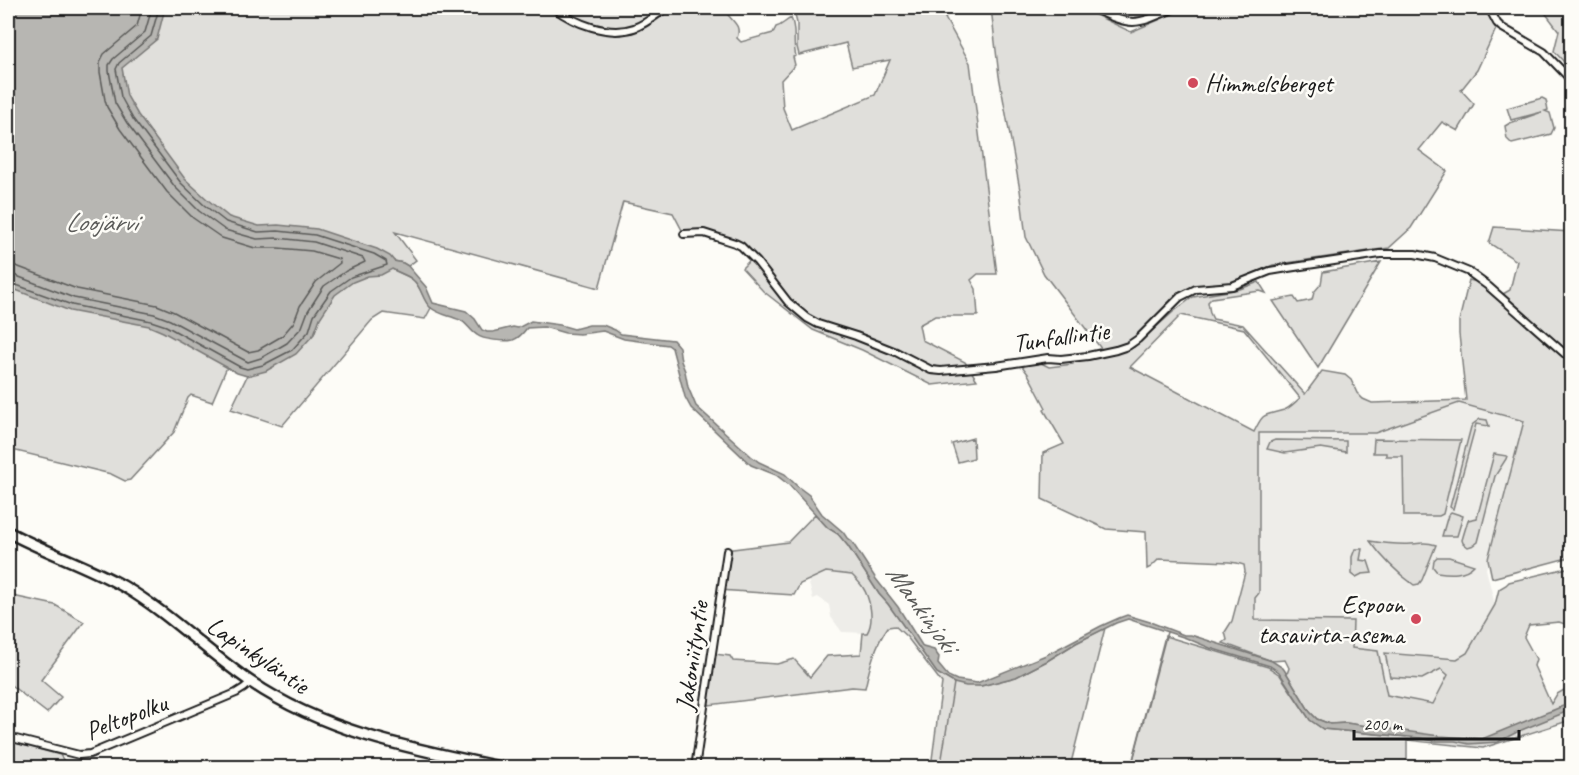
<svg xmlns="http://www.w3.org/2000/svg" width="1579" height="775" font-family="Caveat,sans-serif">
  <rect width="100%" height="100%" fill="#fdfcf7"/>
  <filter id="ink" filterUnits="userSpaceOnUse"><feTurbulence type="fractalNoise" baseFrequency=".0167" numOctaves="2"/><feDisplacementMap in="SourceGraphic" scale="12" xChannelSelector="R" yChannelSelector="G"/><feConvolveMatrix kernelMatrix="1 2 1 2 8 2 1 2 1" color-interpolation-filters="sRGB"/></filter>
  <g filter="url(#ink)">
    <path fill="#eeede9" d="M 1459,403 L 1524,421 L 1486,569 L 1495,605 L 1467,653 L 1456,660 L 1433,704 L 1353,688 L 1352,621 L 1255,620 L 1255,598 L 1259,592 L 1258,433 L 1375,433 Z
      M 826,572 L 852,575 L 863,586 L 870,607 L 871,626 L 867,633 L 842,632 L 831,617 L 829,605 L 818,597 L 813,599 L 808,580 Z"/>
    <path fill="#e0dfdb" stroke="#7e7e7c" stroke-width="1.5" fill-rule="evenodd" d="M 140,8 L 550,8 L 554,11 L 598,31 L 645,26 L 670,8 L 733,8 L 728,11 L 728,15 C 735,23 741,27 737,38 L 741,42 L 773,33 L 776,27 C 783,25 785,21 791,18 C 797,30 792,43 796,56 L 793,57 L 795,65 L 781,80 L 783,108 L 792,130 L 875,95 L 890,60 L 852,67 L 846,43 L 799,55 L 797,47 L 797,23 L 793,8 L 952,8 L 945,18 L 970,63 L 997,274 L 978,274 L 971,280 L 976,289 L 978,316 L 935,316 L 919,325 L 922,340 L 965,362 L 977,380 L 932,385 L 862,350 L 813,330 L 763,291 L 742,268 L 752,258 L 746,251 L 704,233 L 684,234 L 673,213 L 623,202 L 599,288 L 395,232 L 416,260 L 408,266 L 403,263 L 394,261 L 392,269 C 399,274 410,275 415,282 C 422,290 424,301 431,308 L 425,319 L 383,313 L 372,320 L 282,426 L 231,409 L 247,376 L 227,367 L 212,402 L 191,395 L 188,398 L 174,432 L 130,480 L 125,481 L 111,474 L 8,449 L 8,265 L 232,224 L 203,205 L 103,94 Z
      M 560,8 L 658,8 L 658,10 C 652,14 646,21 639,24 C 614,36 581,22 560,8 Z
      M 991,8 L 1081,8 L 1131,32 L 1177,12 L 1205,8 L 1256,8 L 1281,13 L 1294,8 L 1481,8 L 1488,13 L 1496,29 L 1477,70 L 1461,90 L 1474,104 L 1458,131 L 1442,122 L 1419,150 L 1447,171 L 1411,228 L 1389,248 L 1273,265 L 1231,283 L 1192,289 L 1177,293 L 1135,340 L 1115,348 L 1102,350 L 1044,274 L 1026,237 L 1020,190 L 999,76 Z
      M 1110,8 L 1168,8 L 1135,20 L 1128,20 L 1109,13 Z
      M 1544,8 L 1571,8 L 1571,55 L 1565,63 L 1554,51 L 1559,31 L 1546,14 Z
      M 1542,98 L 1546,100 L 1548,110 L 1545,111 L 1550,113 L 1554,128 L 1551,134 L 1512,144 L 1507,139 L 1505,126 L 1510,123 L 1542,112 L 1511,120 L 1507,108 Z
      M 1494,227 L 1571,232 L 1571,354 L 1503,294 L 1510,290 L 1517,261 L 1489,243 Z
      M 1381,262 L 1318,368 L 1273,301 L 1294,297 L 1298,303 L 1312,300 L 1314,292 L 1321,284 L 1323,272 Z
      M 1469,280 L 1477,282 L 1484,287 L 1571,363 L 1571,557 L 1492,578 L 1488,559 L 1524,421 L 1459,403 L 1375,433 L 1259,433 L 1259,593 L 1255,598 L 1255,620 L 1353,621 L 1352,648 L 1378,651 L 1387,695 L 1433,704 L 1448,675 L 1441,669 L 1422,679 L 1390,677 L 1385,653 L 1457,659 L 1467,653 L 1495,605 L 1499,589 L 1506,585 L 1509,582 L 1571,567 L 1571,626 L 1559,622 L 1529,625 L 1524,637 L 1536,659 L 1534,666 L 1551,704 L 1557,694 L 1571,686 L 1571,720 L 1483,748 L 1407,740 L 1407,767 L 1131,767 L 1165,636 L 1268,667 L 1280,675 L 1310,720 L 1323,729 L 1406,737 L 1407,732 L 1346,723 L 1330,724 L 1317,719 L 1310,712 L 1287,674 L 1289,668 L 1285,660 L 1272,661 L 1223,643 L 1227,640 L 1225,632 L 1232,621 L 1245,572 L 1244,565 L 1237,563 L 1229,562 L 1159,559 L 1151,567 L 1147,569 L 1146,532 L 1106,529 L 1042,499 L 1043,453 L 1064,444 L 1044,410 L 1046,408 L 1028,374 L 1022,366 L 1026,363 L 1041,363 L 1049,367 L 1073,364 L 1073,361 L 1107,355 L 1134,347 L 1173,312 L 1193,297 L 1240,289 L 1259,282 L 1266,293 L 1260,291 L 1212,298 L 1208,302 L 1210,313 L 1213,319 L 1243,325 L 1305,394 L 1322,371 L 1345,375 L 1351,380 L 1357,393 L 1363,399 L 1372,403 L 1466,400 L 1459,334 L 1459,321 ZM 1181,315 L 1244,329 L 1300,398 C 1295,402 1290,408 1284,410 C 1264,416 1264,411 1254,432 L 1130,367 Z
      M 1480,419 L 1487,420 L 1489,426 L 1476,424 L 1453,509 L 1450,507 L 1471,427 L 1473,424 Z
      M 973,438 L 974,458 L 958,462 L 952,444 Z
      M 1374,439 L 1461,440 L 1443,514 L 1439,516 L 1404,516 L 1403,456 L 1386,456 L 1386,453 L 1373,453 Z
      M 1275,440 L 1346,441 L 1346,452 L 1321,448 L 1285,453 L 1267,449 L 1270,442 Z
      M 1494,454 L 1507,456 L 1506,459 L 1495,476 L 1478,542 L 1474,545 L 1468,547 L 1463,543 L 1462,540 L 1468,520 L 1477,518 Z
      M 1451,512 L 1463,516 L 1457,536 L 1442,536 L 1448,515 Z
      M 815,514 L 828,528 L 838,534 L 848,546 L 879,594 L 888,604 L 937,673 L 954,683 L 981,686 L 1016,677 L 1047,661 L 1076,643 L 1105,628 L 1070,767 L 931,767 L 942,683 L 907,637 L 895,626 L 888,627 C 875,645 870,666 865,688 L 852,687 L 709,705 L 708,702 L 715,654 L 730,656 L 733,661 L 777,664 L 794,659 L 810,677 L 827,656 L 861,654 L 863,633 L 867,633 C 875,620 870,598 862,586 C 859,582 855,578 852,575 L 826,572 L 800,584 L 794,595 L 719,590 L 725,550 L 788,542 Z
      M 1370,541 C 1383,543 1397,545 1411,544 C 1423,544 1423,541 1436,545 L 1422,580 L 1419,584 L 1414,585 C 1396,572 1383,559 1370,541 Z
      M 1355,549 L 1362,549 L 1360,560 L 1368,561 L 1372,573 L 1362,574 L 1356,577 L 1352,574 L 1352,557 Z
      M 1437,557 L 1449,557 L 1474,565 C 1465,575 1450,574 1437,572 L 1433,567 L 1434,560 Z
      M 8,595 L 55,605 L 84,622 L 41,680 L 61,697 L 47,713 L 8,683 Z
      M 8,741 L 60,755 L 68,767 L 8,767 Z"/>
    <path fill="#b7b6b2" stroke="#797876" stroke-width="1.5" d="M 8,8 L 165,8 L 157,39 L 122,68 L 127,96 L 138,115 L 185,179 L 208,200 L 229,217 L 259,226 L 278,225 L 317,229 L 377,249 L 390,256 L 394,261 L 403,263 L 408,266 L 426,287 L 433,303 L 466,311 L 475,319 L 482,330 L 487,332 L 493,332 L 513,327 L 518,328 L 531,321 L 560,325 L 574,329 L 589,325 L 603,325 L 615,330 L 621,334 L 673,340 L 679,347 L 681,361 L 685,371 L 688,387 L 696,406 L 751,456 L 759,462 L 785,474 L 797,486 L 809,495 L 822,514 L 843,532 L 847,538 L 852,542 L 876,579 L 898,607 L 923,647 L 934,650 L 939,657 L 938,664 L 948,676 L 957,680 L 977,683 L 1046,655 L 1101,626 L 1119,618 L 1127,615 L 1150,622 L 1184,635 L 1191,635 L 1272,661 L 1283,668 L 1287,674 L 1310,712 L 1317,719 L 1330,724 L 1346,723 L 1440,736 L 1482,739 L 1548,712 C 1556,710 1563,705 1571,703 L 1571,710 L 1519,731 L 1498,742 L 1469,744 L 1455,741 L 1434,741 L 1420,738 L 1323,729 L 1310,720 L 1279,672 L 1270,666 L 1210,648 L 1186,638 L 1128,619 L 1116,623 L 1076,643 L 1047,661 L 1016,677 L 981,686 L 966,686 L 954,683 L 937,673 L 888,604 L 879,594 L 848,546 L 838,534 L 828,528 L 789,485 L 776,475 L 751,465 L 691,408 L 685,397 L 672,348 L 668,345 L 624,339 L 603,331 L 580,334 L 565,333 L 544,327 L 527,328 C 524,332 519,338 513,340 C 506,342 483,340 477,335 C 470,331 467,323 460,320 C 449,315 439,315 430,307 C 422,300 422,287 413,280 C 408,275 399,273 392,269 L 381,275 L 368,276 L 353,282 L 335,295 L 320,318 L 314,334 L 296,354 L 266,371 L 247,376 L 237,373 L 163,332 L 149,326 L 70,311 L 8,287 Z"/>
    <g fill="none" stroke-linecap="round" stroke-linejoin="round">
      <path stroke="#5a5a58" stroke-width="1.5" d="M 8,265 L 16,266 L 77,289 L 157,305 L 174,312 L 248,352 L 258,350 L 282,336 L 294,322 L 300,306 L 316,282 L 340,263 L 339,259 L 312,251 L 278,248 L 255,248 L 222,238 L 193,218 L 167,192 L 120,129 L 107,107 L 105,100 L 100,72 L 100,62 L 104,54 L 137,26 L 142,8
        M 8,274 L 14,275 L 74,298 L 154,314 L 170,320 L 248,362 L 261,358 L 287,343 L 302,327 L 308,311 L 324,286 L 346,271 L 365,262 L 363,258 L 314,242 L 278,238 L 257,239 L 225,230 L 199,211 L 175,187 L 127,123 L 115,103 L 109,71 L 109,65 L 113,59 L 145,32 L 152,8
        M 8,282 L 72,305 L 151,321 L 166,326 L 240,367 L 247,369 L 263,365 L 292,350 L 309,331 L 314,315 L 331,291 L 351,277 L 387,265 L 386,261 L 374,254 L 315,235 L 278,231 L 258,232 L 226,222 L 204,205 L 181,183 L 133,119 L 121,97 L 116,69 L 119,63 L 151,36 L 159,8"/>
      <path stroke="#797876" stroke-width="1.5" d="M 951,768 L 941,764 L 954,683
        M 1131,768 L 1167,632"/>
      <g stroke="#1c1c1c" stroke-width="10">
        <path id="minor" d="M 554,8 C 574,23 608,37 634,28 C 646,24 656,15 666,8
          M 1092,8 C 1133,27 1134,26 1175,8
          M 1489,8 L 1497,23 L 1501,27 L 1544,52 L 1572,81
          M 684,234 L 704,233 L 735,243 L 741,246 L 757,262 L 788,302 L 807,318 L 818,324 L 856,336 L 896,352 L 931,370 L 941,371 L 996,366 L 1048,358 L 1061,359 L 1088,356 L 1116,350 L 1128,346 L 1138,339 L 1180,297 L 1196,289 L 1232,286 L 1270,271 L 1288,268 L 1380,254 L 1415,254 L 1435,258 L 1469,272 L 1488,286 L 1572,360
          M 8,737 L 79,755 L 90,754 L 236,693 L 244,688 L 251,682
          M 695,768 L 727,551"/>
      </g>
      <g stroke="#1c1c1c" stroke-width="14">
        <path id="secondary" d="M 8,532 C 45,552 86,565 123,586 C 169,613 207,652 251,682 C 326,733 418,750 505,768"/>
      </g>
      <use href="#minor" stroke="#fdfcf7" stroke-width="6"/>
      <use href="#secondary" stroke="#fdfcf7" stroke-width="9"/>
    </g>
  </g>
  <g fill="#d1495b" stroke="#fdfcf7" stroke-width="2">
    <circle cx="1193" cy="83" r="6"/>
    <circle cx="1416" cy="619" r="6"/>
  </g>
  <g text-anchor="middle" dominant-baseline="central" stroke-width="5" stroke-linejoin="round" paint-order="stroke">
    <g font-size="26" fill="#1c1c1c" stroke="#fdfcf7" text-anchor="start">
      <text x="1205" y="83">Himmelsberget</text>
      <text x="1404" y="604" text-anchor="end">Espoon<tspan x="1404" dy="30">tasavirta-asema</tspan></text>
    </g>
    <g font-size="26" fill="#1c1c1c" stroke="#fdfcf7">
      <text transform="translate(1061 337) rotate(-8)">Tunfallintie</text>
      <text transform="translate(258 655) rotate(34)">Lapinkyläntie</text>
      <text transform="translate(692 656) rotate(-82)">Jakoniityntie</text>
      <text transform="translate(126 717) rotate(-21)">Peltopolku</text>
    </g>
    <g font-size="27" font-style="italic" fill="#5a5a58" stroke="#fdfcf7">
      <text x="101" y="222">Loojärvi</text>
      <text transform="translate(922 608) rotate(54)">Mankinjoki</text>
    </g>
  </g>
  <rect width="1579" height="775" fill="none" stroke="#fdfcf7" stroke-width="30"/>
  <rect x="15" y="15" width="1549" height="745" fill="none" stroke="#1c1c1c" stroke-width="2" filter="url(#ink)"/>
  <path d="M1354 730v9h165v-9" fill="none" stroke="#1c1c1c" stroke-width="3"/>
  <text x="1363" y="730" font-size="18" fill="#1c1c1c" stroke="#fdfcf7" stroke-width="4.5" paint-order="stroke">200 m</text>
</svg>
